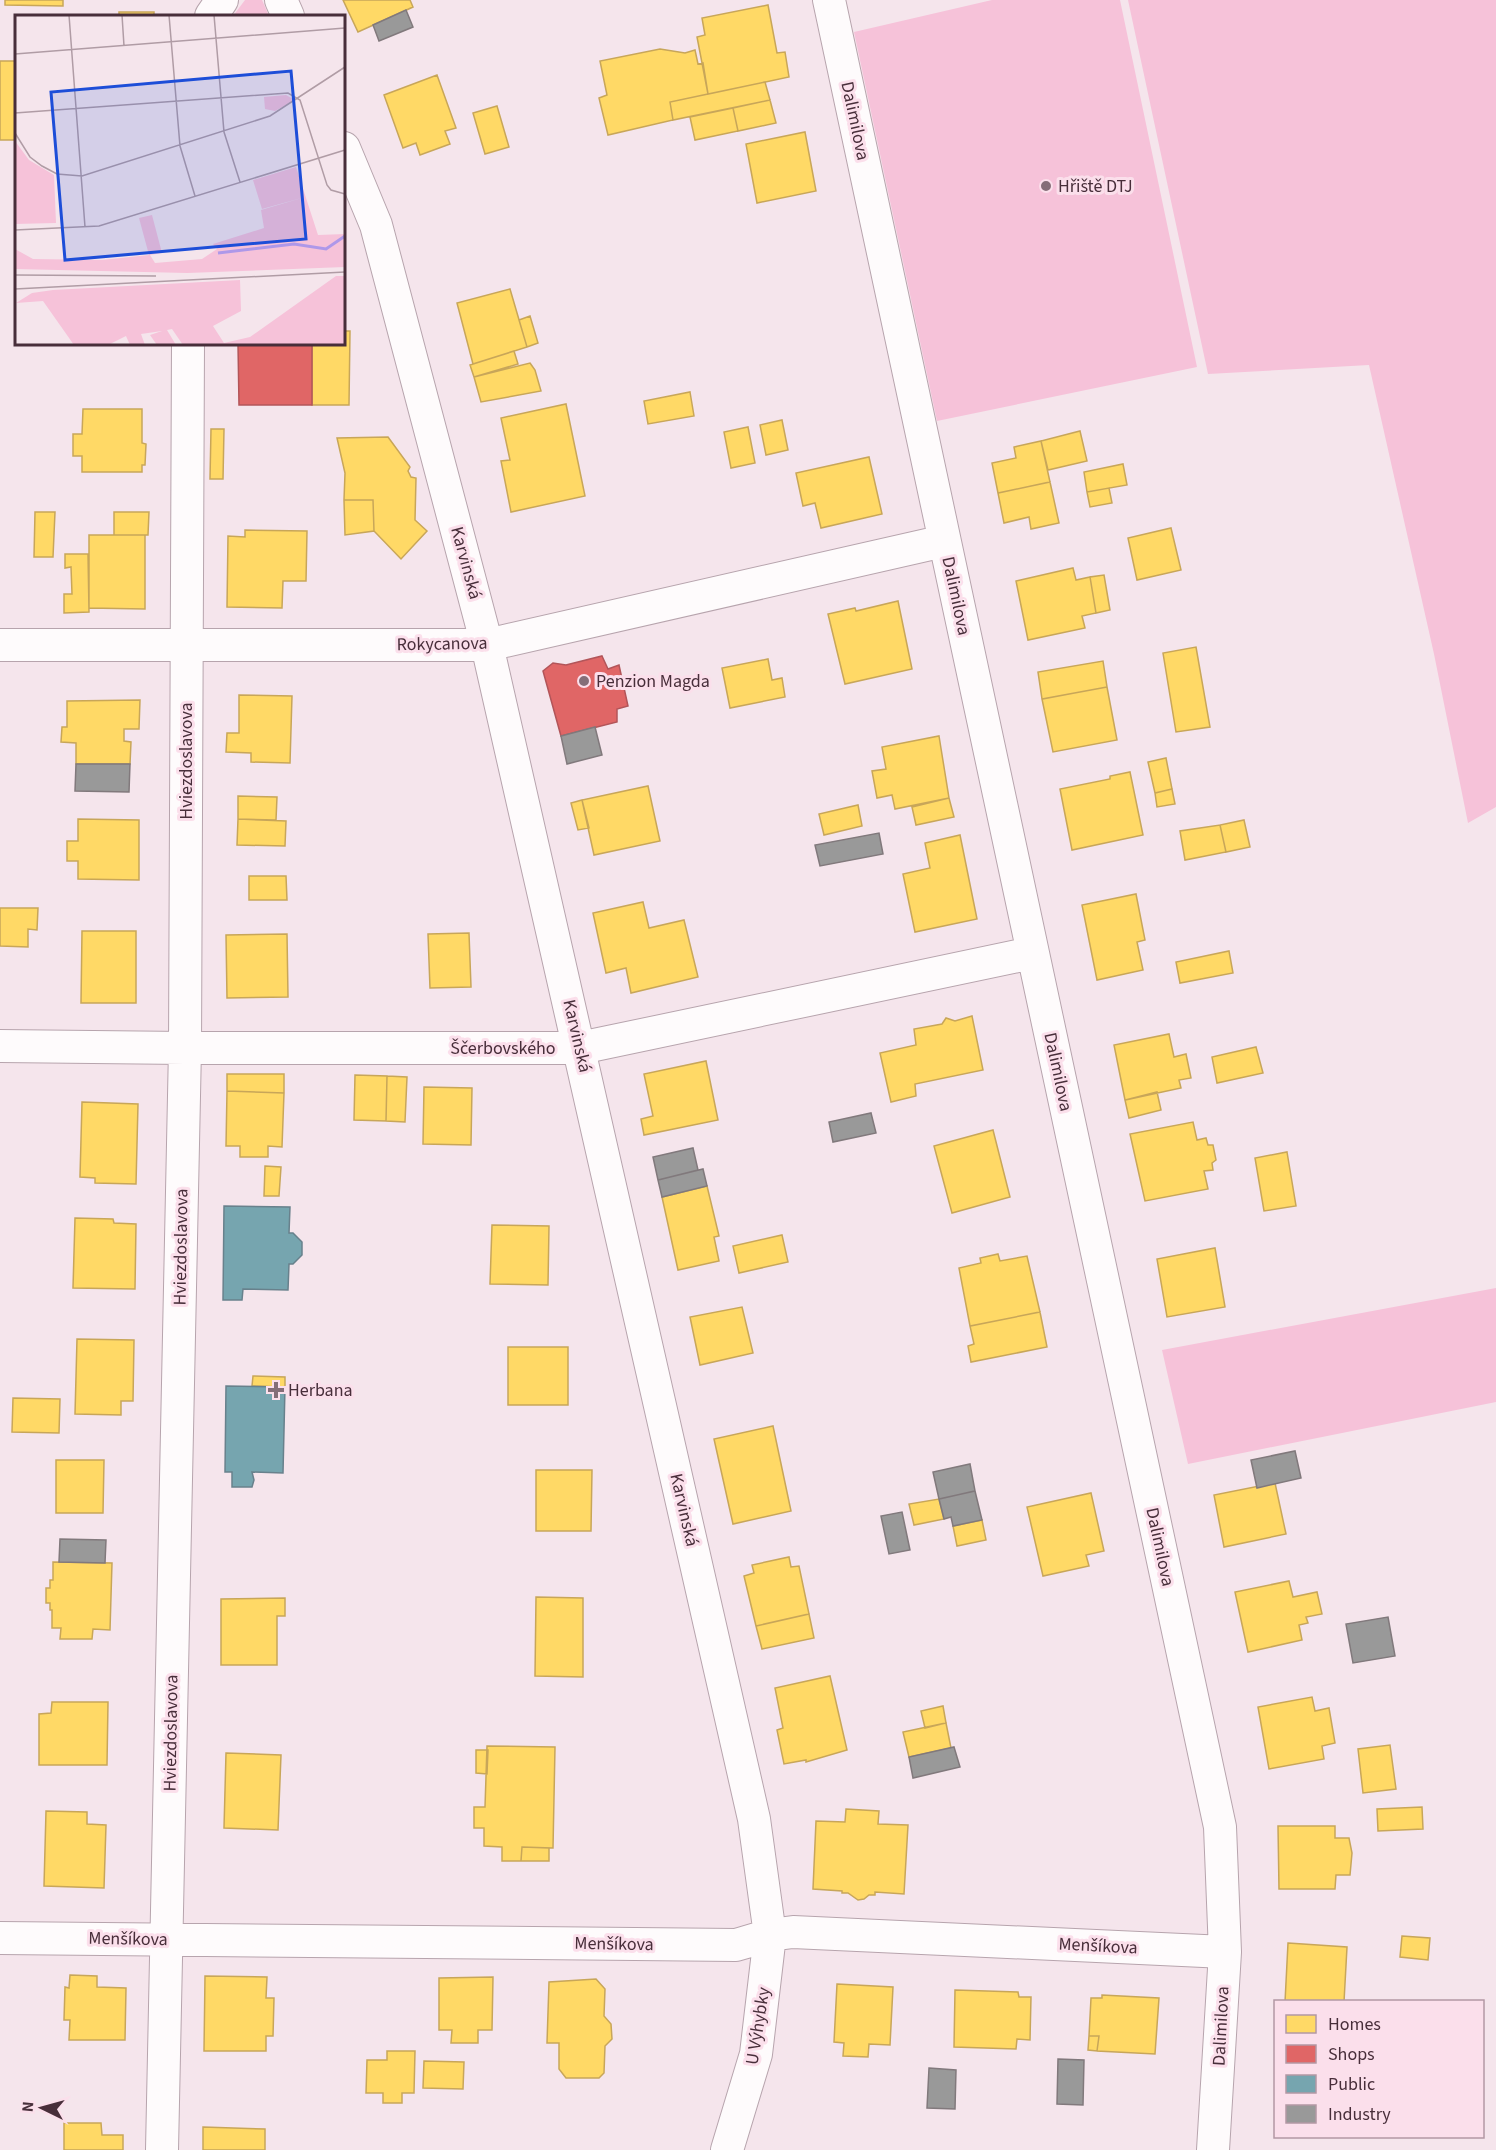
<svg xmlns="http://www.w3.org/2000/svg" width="1496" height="2150" font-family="'Source Sans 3',sans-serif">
  <rect width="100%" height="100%" fill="#f5e5ec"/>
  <path fill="#f6c2d9" d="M 245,0 L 262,0 L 269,16 L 233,16 Z
    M 992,0 L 1120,0 L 1197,367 L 937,421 L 854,32 Z
    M 1128,0 L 1496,0 L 1496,807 L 1468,823 L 1434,654 L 1369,365 L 1208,374 Z
    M 1496,1288 L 1496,1402 L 1188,1464 L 1162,1350 Z"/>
  <path fill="#ffd966" stroke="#c8a659" stroke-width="1.5" d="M 5,0 L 63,0 L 63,6 L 5,5 Z
    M 343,0 L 410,0 L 413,7 L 358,32 Z
    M 768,5 L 777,53 L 785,52 L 789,77 L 708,94 L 697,37 L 705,35 L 702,18 Z
    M 119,12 L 154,12 L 154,16 L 119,16 Z
    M 660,49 L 685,53 L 695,50 L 698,64 L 703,63 L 708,94 L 670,102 L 673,120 L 608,135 L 599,98 L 607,95 L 600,61 Z
    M 0,61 L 16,61 L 16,140 L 0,140 Z
    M 437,75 L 456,128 L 445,131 L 450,144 L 420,155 L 416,143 L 403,148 L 384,95 Z
    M 765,82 L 770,100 L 673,120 L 670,102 Z
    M 770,100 L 776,123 L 738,131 L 733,108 Z
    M 497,106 L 509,147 L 485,154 L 473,113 Z
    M 733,108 L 738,131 L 695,140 L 690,117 Z
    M 805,132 L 816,191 L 757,203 L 746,144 Z
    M 510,289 L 527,347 L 473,364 L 457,303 Z
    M 530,316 L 538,343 L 527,347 L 519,320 Z
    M 344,331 L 350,331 L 349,405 L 312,405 L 312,344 L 344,344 Z
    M 514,351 L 518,364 L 474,377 L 470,365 Z
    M 530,363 L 535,370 L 541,391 L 481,402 L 474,377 Z
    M 690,392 L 694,416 L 648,424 L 644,401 Z
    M 566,404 L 585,496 L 511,512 L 501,461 L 510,460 L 501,418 Z
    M 83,409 L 142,409 L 142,443 L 146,444 L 145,465 L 142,465 L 142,472 L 82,472 L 82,456 L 73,456 L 73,434 L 82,434 Z
    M 782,420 L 788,450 L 766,455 L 760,425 Z
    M 748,427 L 755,463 L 731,468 L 724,432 Z
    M 211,429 L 224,429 L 223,479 L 210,479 Z
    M 1080,431 L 1087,461 L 1048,470 L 1041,441 Z
    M 388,437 L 410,467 L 408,471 L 411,477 L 416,478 L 415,520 L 427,531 L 401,559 L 374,531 L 373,500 L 344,500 L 345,473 L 337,438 Z
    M 1041,441 L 1050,482 L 998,493 L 992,463 L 1016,458 L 1014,447 Z
    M 869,457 L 882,514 L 821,528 L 815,503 L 803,506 L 796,473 Z
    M 1123,464 L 1127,485 L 1087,492 L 1084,472 Z
    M 1050,482 L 1059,523 L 1031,529 L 1029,517 L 1004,523 L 998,493 Z
    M 1109,488 L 1112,503 L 1090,507 L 1087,492 Z
    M 344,500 L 373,500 L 374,531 L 345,535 Z
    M 35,512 L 55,512 L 53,557 L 34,557 Z
    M 114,512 L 149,512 L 148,535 L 114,535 Z
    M 1171,528 L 1181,570 L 1137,580 L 1128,538 Z
    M 245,530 L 307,531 L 306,581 L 283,581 L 282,608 L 227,607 L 228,536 L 245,537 Z
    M 89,535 L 145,535 L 145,609 L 89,608 Z
    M 65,554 L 88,554 L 89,612 L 64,613 L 64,594 L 72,594 L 71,567 L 65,568 Z
    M 1073,568 L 1076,580 L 1090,577 L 1096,613 L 1082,616 L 1085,628 L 1028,640 L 1016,581 Z
    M 1104,575 L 1110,610 L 1096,613 L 1090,577 Z
    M 898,601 L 912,669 L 845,684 L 828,614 L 855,608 L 856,611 Z
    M 1196,647 L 1210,727 L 1176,732 L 1163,653 Z
    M 768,659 L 772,680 L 782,678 L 785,697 L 730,708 L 722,668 Z
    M 1103,661 L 1107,687 L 1042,699 L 1038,672 Z
    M 1107,687 L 1117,740 L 1053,752 L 1042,699 Z
    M 239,695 L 292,696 L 290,763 L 251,762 L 251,753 L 226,752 L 227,733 L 239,733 Z
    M 140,700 L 139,729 L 124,729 L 124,741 L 131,742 L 130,764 L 76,764 L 76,743 L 61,742 L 62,727 L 67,727 L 67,701 Z
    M 939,736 L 949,798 L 895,809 L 892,795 L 877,798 L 872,771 L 886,769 L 882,747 Z
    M 1166,758 L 1172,789 L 1155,793 L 1148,762 Z
    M 1130,772 L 1143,835 L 1072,850 L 1060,789 L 1110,779 L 1110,776 Z
    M 648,786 L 660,841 L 594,855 L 582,800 Z
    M 1172,789 L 1175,804 L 1157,807 L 1155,793 Z
    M 238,796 L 277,797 L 276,820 L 238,819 Z
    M 949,798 L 954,817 L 916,825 L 912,807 Z
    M 582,800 L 589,828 L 578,830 L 571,803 Z
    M 858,805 L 862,826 L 824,835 L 819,814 Z
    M 78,819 L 139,820 L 139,880 L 78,879 L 78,861 L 67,861 L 67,841 L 78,841 Z
    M 238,819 L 286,821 L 285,846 L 237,845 Z
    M 1244,820 L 1250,847 L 1226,852 L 1220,825 Z
    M 1220,825 L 1226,852 L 1185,860 L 1180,831 Z
    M 960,835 L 977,919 L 915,932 L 903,874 L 930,868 L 925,843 Z
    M 249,876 L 286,876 L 287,900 L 249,900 Z
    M 1136,894 L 1145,940 L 1137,942 L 1143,970 L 1097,980 L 1082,905 Z
    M 643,902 L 649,928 L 684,920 L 698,977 L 631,993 L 626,968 L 606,973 L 593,913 Z
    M 0,908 L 38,908 L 37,930 L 28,929 L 28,947 L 0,946 Z
    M 82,931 L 136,931 L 136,1003 L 81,1003 Z
    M 469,933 L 471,987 L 430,988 L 428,934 Z
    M 287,934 L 288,997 L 227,998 L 226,935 Z
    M 1229,951 L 1233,973 L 1180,983 L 1176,962 Z
    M 972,1016 L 983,1070 L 915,1084 L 916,1096 L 891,1102 L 880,1053 L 916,1045 L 914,1029 L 942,1024 L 946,1018 L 955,1021 Z
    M 1169,1034 L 1174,1057 L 1186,1054 L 1191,1078 L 1179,1080 L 1181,1088 L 1125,1100 L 1114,1045 Z
    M 1256,1047 L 1263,1073 L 1217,1083 L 1212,1057 Z
    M 706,1061 L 718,1120 L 644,1135 L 641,1119 L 653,1116 L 644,1074 Z
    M 227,1074 L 284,1074 L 284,1093 L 227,1091 Z
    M 355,1075 L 387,1076 L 386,1121 L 354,1120 Z
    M 387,1076 L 407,1077 L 405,1122 L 386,1121 Z
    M 424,1087 L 472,1088 L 471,1145 L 423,1144 Z
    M 227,1091 L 284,1093 L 282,1147 L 268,1146 L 268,1157 L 240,1157 L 240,1146 L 226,1146 Z
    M 1157,1092 L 1161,1110 L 1129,1118 L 1125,1100 Z
    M 82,1102 L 138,1104 L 136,1184 L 95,1183 L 95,1178 L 80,1177 Z
    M 1193,1122 L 1197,1140 L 1206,1138 L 1208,1145 L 1213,1145 L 1216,1160 L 1212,1163 L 1213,1170 L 1204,1171 L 1208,1189 L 1145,1201 L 1130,1134 Z
    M 993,1130 L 1010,1197 L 952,1213 L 934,1146 Z
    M 1287,1152 L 1296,1206 L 1264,1211 L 1255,1158 Z
    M 265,1166 L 281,1167 L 279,1196 L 264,1196 Z
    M 707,1186 L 719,1236 L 714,1237 L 719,1261 L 678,1270 L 662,1197 Z
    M 75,1218 L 113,1219 L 114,1223 L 136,1224 L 135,1289 L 73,1288 Z
    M 492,1225 L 549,1226 L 548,1285 L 490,1284 Z
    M 782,1235 L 788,1262 L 739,1273 L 733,1246 Z
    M 1215,1248 L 1225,1307 L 1167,1317 L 1157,1259 Z
    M 998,1254 L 1000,1261 L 1027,1256 L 1040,1312 L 970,1326 L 959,1268 L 981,1263 L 980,1258 Z
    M 742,1307 L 753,1353 L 700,1365 L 690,1317 Z
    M 1040,1312 L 1047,1347 L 971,1362 L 968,1346 L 974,1344 L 970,1326 Z
    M 77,1339 L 134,1340 L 133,1401 L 121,1401 L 121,1415 L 75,1414 Z
    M 508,1347 L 568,1347 L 568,1405 L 508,1405 Z
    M 253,1376 L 285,1377 L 285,1387 L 252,1386 Z
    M 13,1398 L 60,1399 L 59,1433 L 12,1432 Z
    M 773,1426 L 791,1511 L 733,1524 L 714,1439 Z
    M 56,1460 L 104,1460 L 103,1513 L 56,1513 Z
    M 536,1470 L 592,1470 L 591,1531 L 536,1531 Z
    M 1275,1483 L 1286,1534 L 1224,1547 L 1214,1495 Z
    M 1091,1493 L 1104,1551 L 1086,1555 L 1089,1566 L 1043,1576 L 1027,1507 Z
    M 939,1499 L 944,1519 L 914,1525 L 909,1504 Z
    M 982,1520 L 986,1540 L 957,1546 L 953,1526 Z
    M 789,1557 L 791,1567 L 799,1566 L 809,1614 L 756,1626 L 744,1576 L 754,1573 L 752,1565 Z
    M 53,1562 L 112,1563 L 110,1630 L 93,1629 L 92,1639 L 60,1639 L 61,1628 L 52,1628 L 52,1610 L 50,1610 L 50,1603 L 46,1603 L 46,1588 L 50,1588 L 50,1580 L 53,1580 Z
    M 1289,1581 L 1293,1597 L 1317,1592 L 1322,1614 L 1306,1617 L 1308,1623 L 1299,1625 L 1302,1640 L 1248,1652 L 1235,1592 Z
    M 536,1597 L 583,1598 L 583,1677 L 535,1676 Z
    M 285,1598 L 285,1616 L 277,1616 L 277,1665 L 221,1665 L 221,1599 Z
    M 809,1614 L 814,1638 L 762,1649 L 756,1626 Z
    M 830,1676 L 847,1750 L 806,1762 L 806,1760 L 784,1764 L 777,1730 L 783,1728 L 775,1688 Z
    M 1312,1697 L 1315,1711 L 1329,1708 L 1335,1743 L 1322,1746 L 1324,1759 L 1269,1769 L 1258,1707 Z
    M 52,1702 L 108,1702 L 107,1765 L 39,1765 L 39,1714 L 51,1713 Z
    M 943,1706 L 946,1723 L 925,1728 L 921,1711 Z
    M 946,1723 L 951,1748 L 909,1757 L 903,1732 Z
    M 1390,1745 L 1396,1789 L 1363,1793 L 1358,1749 Z
    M 487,1746 L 555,1747 L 553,1848 L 522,1847 L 521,1861 L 502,1861 L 502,1847 L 484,1846 L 484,1828 L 474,1828 L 474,1807 L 485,1807 Z
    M 476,1750 L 488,1750 L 487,1774 L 476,1773 Z
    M 226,1753 L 281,1755 L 278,1830 L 224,1828 Z
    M 1422,1807 L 1423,1829 L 1378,1831 L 1377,1809 Z
    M 846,1809 L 879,1811 L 878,1824 L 908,1825 L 904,1894 L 875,1892 L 875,1895 L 869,1895 L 864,1899 L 858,1900 L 848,1893 L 842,1893 L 842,1891 L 813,1889 L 816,1821 L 845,1822 Z
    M 46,1811 L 87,1812 L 87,1824 L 106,1825 L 104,1888 L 44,1886 Z
    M 1278,1826 L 1335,1826 L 1335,1838 L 1349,1838 L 1352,1853 L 1350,1875 L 1336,1875 L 1335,1889 L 1279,1889 Z
    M 522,1847 L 549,1848 L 549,1861 L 521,1861 Z
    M 1402,1936 L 1430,1938 L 1428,1960 L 1400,1957 Z
    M 1288,1943 L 1347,1947 L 1344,2002 L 1285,2002 Z
    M 70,1975 L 97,1976 L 97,1987 L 126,1988 L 125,2040 L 69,2040 L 70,2020 L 64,2020 L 65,1987 L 69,1988 Z
    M 205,1976 L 267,1977 L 266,1998 L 274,1998 L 273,2036 L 266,2036 L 266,2051 L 204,2051 Z
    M 493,1977 L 492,2030 L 478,2030 L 478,2043 L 451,2043 L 452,2030 L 439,2030 L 439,1978 Z
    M 596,1979 L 605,1989 L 604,2016 L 611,2024 L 612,2039 L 605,2046 L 604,2073 L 599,2078 L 566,2078 L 559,2069 L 559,2043 L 547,2043 L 549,1982 Z
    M 837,1984 L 893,1987 L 890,2045 L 869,2044 L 868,2057 L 843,2056 L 844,2043 L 834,2042 Z
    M 955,1990 L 1018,1992 L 1019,1997 L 1031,1997 L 1030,2040 L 1017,2039 L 1016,2049 L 954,2047 Z
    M 1102,1995 L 1159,1998 L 1155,2054 L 1097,2051 L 1099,2036 L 1089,2036 L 1091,1998 L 1102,1998 Z
    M 1089,2036 L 1099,2036 L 1097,2051 L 1088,2050 Z
    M 387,2051 L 415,2051 L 414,2093 L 402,2093 L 402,2103 L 383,2103 L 383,2093 L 366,2093 L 367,2060 L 387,2060 Z
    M 424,2061 L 464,2062 L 463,2089 L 423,2088 Z
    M 64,2123 L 101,2123 L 102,2135 L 123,2135 L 123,2150 L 64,2150 Z
    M 203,2127 L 265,2129 L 265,2150 L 203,2150 Z"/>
  <path fill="#e06666" stroke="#b25559" stroke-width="1.5" d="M 238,344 L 312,344 L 312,405 L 239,405 Z
    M 602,656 L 608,669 L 619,665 L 628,706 L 617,709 L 617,722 L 561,736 L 543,671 L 553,663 L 566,665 Z"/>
  <path fill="#76a5af" stroke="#68818c" stroke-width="1.5" d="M 224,1206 L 290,1207 L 289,1233 L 293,1233 L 302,1242 L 302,1255 L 293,1264 L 289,1264 L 288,1290 L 243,1289 L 242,1300 L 223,1300 Z
    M 226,1386 L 285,1387 L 283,1473 L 252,1472 L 254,1480 L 252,1487 L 232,1487 L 232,1472 L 225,1472 Z"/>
  <path fill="#999" stroke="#81797c" stroke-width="1.5" d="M 406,10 L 413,27 L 379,41 L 373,25 Z
    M 595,727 L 602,755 L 567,764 L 561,736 Z
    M 76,764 L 130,764 L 129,792 L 75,791 Z
    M 879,833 L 883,854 L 820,866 L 815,845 Z
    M 871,1113 L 876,1133 L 833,1142 L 829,1122 Z
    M 693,1148 L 698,1170 L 658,1180 L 653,1157 Z
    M 703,1169 L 707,1186 L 662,1197 L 658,1180 Z
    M 1295,1451 L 1301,1478 L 1257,1488 L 1251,1460 Z
    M 970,1464 L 975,1491 L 939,1499 L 933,1472 Z
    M 975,1491 L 982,1520 L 953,1526 L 951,1517 L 944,1519 L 939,1499 Z
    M 902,1512 L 910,1550 L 889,1554 L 881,1516 Z
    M 60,1539 L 106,1540 L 105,1563 L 59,1562 Z
    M 1388,1617 L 1395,1656 L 1353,1663 L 1346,1624 Z
    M 954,1747 L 960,1767 L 913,1778 L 909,1757 Z
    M 1058,2059 L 1084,2060 L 1083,2105 L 1057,2104 Z
    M 929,2068 L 956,2070 L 955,2109 L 927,2108 Z"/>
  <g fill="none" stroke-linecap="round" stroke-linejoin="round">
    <g stroke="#b7a4ad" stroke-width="34">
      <path id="street" d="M 281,0 L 288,16
        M 829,0 L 1220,1827 L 1225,1952 L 1213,2150
        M 211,16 L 222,0
        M 344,148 L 376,225 L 487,645 L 754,1819 L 770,1935 L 756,2054 L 727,2150
        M 0,645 L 487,645 L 944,541
        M 0,1046 L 185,1048 L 580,1048 L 1032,953
        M 0,1938 L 736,1945 L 770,1935 L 793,1932 L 1225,1952
        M 162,2150 L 185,1048 L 188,344"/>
    </g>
    <use href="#street" stroke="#fefbfc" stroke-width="32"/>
  </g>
  <g fill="#856e78" stroke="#fbdfeb" stroke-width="2">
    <circle cx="1046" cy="186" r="6"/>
    <circle cx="584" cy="681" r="6"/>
    <path d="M273 1381h6v6h6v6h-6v6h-6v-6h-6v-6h6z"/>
  </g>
  <g text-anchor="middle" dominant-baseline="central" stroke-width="6" stroke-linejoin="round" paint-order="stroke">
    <g font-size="18" fill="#482e3a" stroke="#fbdfeb">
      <text transform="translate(855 121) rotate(78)">Dalimilova</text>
      <text transform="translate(466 563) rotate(75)">Karvinská</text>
      <text transform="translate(956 596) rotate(78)">Dalimilova</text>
      <text transform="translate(442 644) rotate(-1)">Rokycanova</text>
      <text transform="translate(186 761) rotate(-90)">Hviezdoslavova</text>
      <text transform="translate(577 1036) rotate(77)">Karvinská</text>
      <text x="503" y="1048">Ščerbovského</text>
      <text transform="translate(1058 1072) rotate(78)">Dalimilova</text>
      <text transform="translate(181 1247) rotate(-89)">Hviezdoslavova</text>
      <text transform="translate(684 1510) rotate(77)">Karvinská</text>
      <text transform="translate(1160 1547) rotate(78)">Dalimilova</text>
      <text transform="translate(171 1733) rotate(-89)">Hviezdoslavova</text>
      <text transform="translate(128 1939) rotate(1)">Menšíkova</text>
      <text transform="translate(614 1944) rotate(1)">Menšíkova</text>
      <text transform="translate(1098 1946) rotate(3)">Menšíkova</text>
      <text transform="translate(758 2026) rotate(-81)">U Výhybky</text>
      <text transform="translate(1221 2026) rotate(-87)">Dalimilova</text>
    </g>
    <g font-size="18" fill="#482e3a" stroke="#fbdfeb" text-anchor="start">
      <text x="1058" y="186">Hřiště DTJ</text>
      <text x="596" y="681">Penzion Magda</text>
      <text x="288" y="1390">Herbana</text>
    </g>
  </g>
  <g transform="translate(15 15)">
    <rect width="330" height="330" fill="#f5e5ec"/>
    <path d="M 271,80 L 280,85 L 260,96 L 250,94 L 249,82 ZM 0,126 L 14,145 L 39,160 L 41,208 L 0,209 ZM 281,152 L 303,220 L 330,219 L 330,252 L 172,258 L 0,254 L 0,234 L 18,244 L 87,245 L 134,240 L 124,203 L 137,200 L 147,238 L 135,240 L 140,248 L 187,244 L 202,234 L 198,229 L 249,213 L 246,195 L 290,182 L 247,194 L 238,165 ZM 321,261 L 330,261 L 330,330 L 168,330 L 157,314 L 152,315 L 161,330 L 142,330 L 135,320 L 147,316 L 126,319 L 130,330 L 115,330 L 111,321 L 93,330 L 59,330 L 28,286 L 1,288 L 17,278 L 38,275 L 225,265 L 226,296 L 198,311 L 209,328 L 235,322 Z" fill="#f6c2d9"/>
    <path fill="none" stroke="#ae98e9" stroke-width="3" d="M 203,238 L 279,229 L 311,234 L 330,221"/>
    <path fill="none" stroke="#b09ca5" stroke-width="1.5" d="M 54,0 L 70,212M 107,0 L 109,31M 154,0 L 165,131 L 180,181M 199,0 L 209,117 L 225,167M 0,39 L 330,13M 0,98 L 273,78 L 285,85 L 312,170 L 316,175 L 330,179M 0,118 L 15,142 L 27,151 L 42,159 L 67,161 L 255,101 L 330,52M 0,215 L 84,211 L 330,135M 0,260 L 141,261M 0,274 L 330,257"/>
    <path fill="#1d4ed8" fill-opacity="0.15" stroke="#1d4ed8" stroke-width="3" d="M 276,56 L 291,224 L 50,245 L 36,77 Z"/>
    <rect width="330" height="330" fill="none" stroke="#482e3a" stroke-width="3"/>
  </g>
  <rect x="1274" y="2000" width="210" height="138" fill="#fbdfeb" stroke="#b398a4" stroke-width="1.5"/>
  <rect x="1286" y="2015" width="30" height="18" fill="#ffd966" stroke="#b398a4" stroke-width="1.5"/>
  <text x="1328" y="2030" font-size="18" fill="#482e3a">Homes</text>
  <rect x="1286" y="2045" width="30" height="18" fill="#e06666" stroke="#b398a4" stroke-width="1.5"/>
  <text x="1328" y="2060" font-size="18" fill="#482e3a">Shops</text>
  <rect x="1286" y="2075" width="30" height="18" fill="#76a5af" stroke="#b398a4" stroke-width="1.5"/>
  <text x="1328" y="2090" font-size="18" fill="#482e3a">Public</text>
  <rect x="1286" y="2105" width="30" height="18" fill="#999999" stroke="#b398a4" stroke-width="1.5"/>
  <text x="1328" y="2120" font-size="18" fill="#482e3a">Industry</text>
  <g transform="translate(42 2108) rotate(275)" stroke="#fbdfeb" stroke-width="4.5" paint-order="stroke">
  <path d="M0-4.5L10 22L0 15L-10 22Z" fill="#482e3a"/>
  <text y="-9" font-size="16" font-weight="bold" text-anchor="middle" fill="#482e3a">N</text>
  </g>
</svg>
